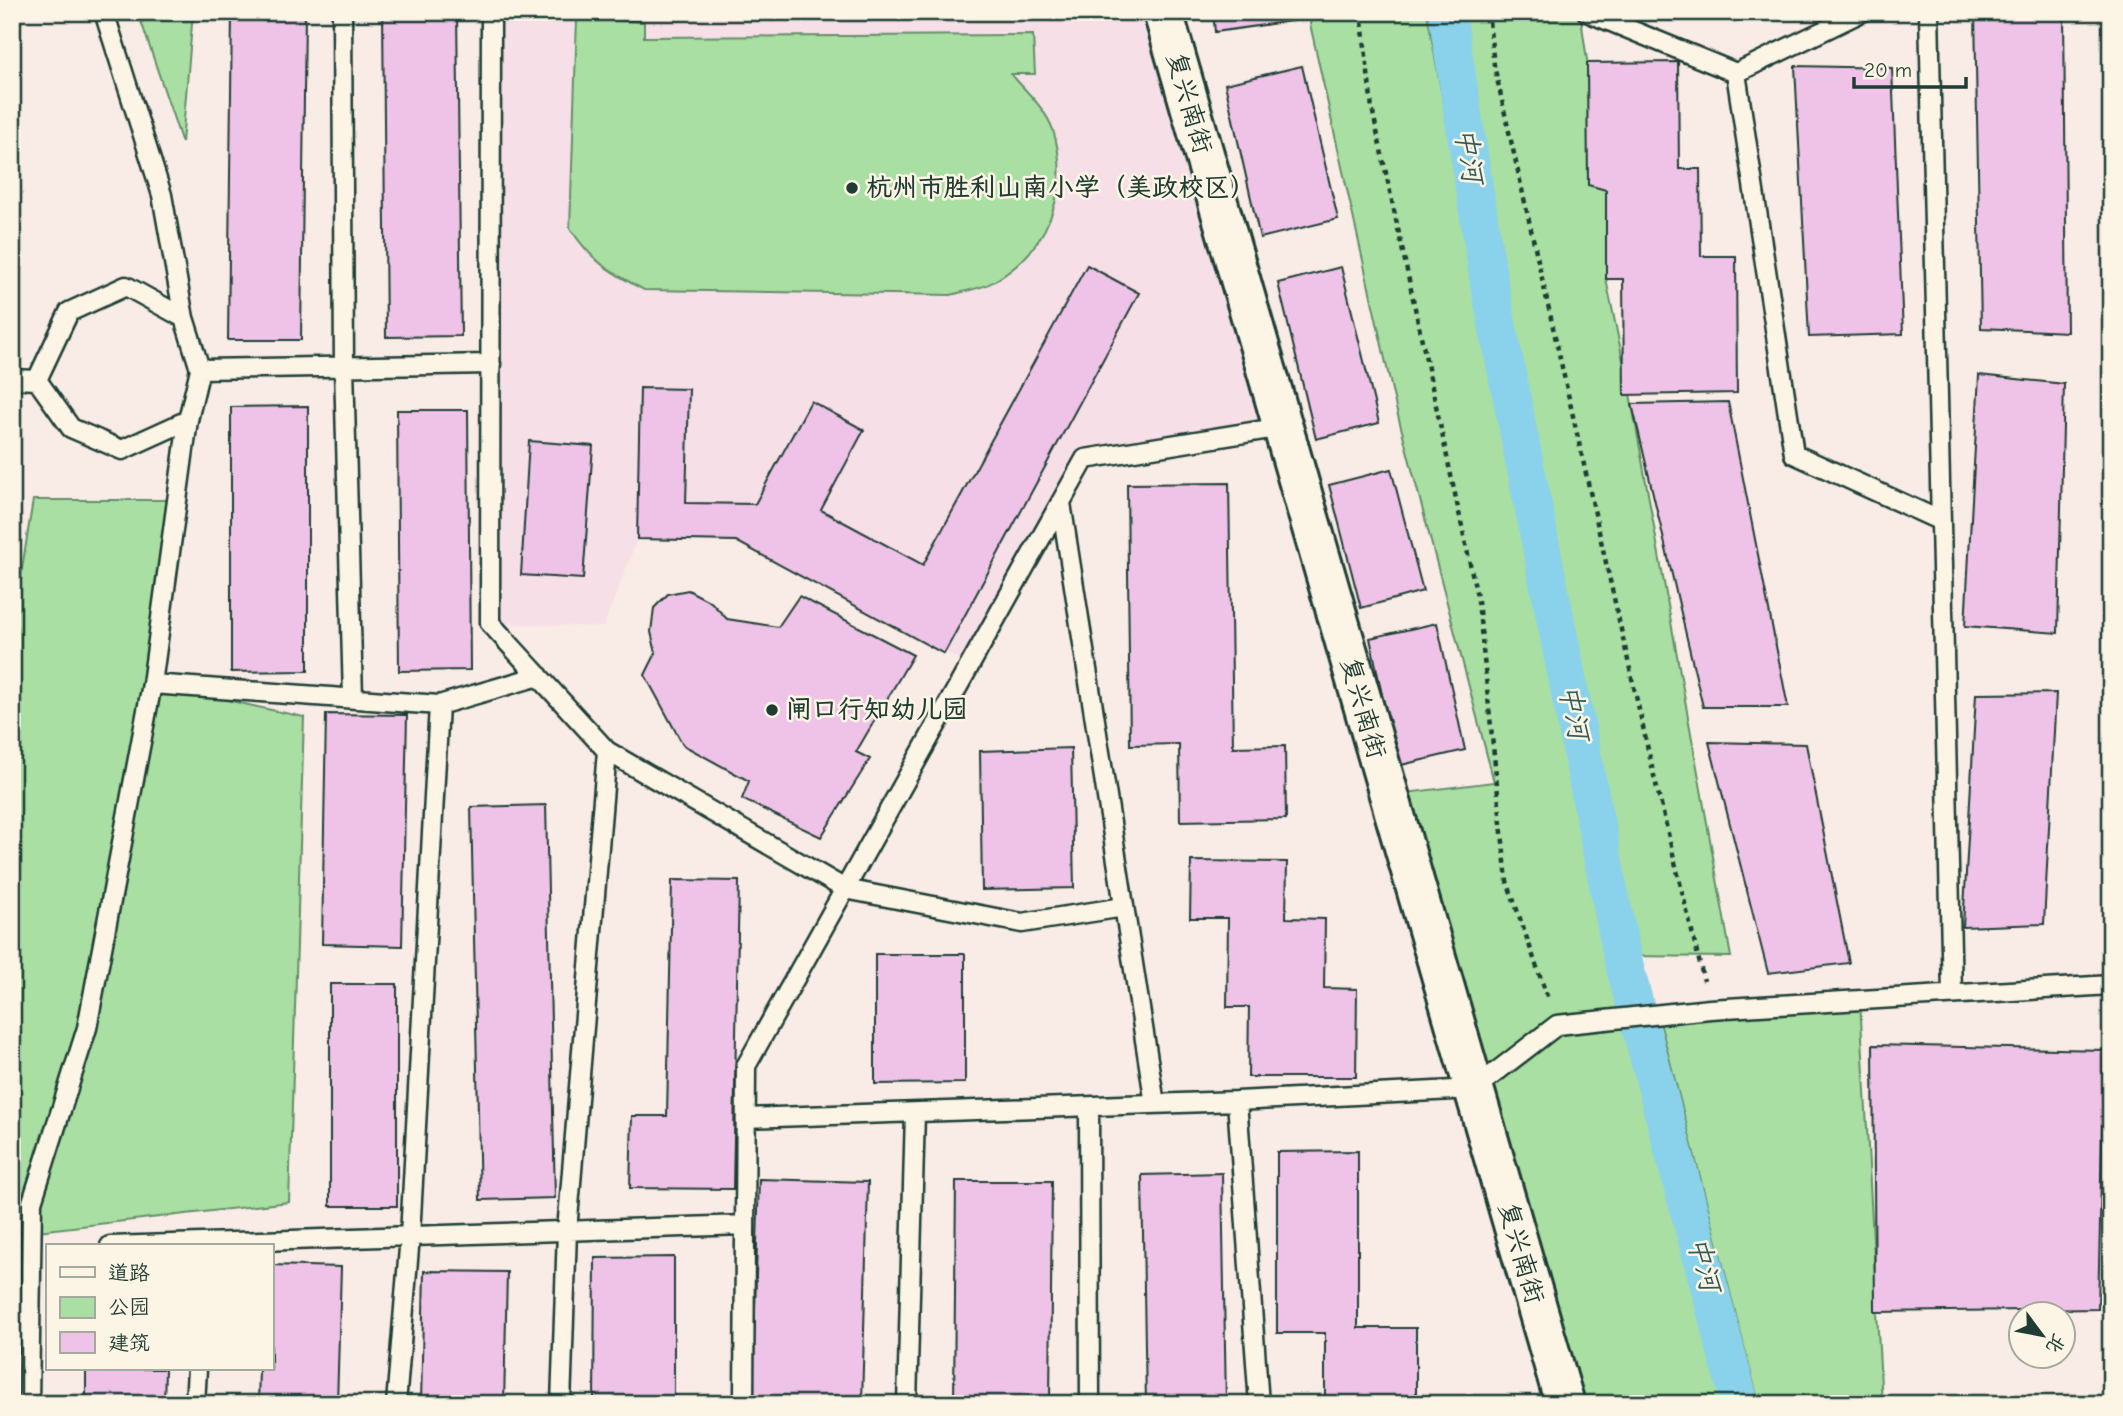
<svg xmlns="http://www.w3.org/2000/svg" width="2123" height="1416" font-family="'Comic Neue','LXGW WenKai TC',sans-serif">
  <rect width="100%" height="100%" fill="#f9ebe6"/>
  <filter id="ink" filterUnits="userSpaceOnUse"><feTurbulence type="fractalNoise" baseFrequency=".0143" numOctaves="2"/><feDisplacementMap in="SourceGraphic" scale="14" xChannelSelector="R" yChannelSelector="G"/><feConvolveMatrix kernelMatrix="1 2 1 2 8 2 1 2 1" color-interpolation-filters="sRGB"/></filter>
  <g filter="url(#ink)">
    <path fill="#f6dfe7" d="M 491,12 L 1163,12 L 1282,427 L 1085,459 L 970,665 L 735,541 L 637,539 L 603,627 L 490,623 Z"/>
    <path fill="#a9dfa2" stroke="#648e6b" stroke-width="2" d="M 138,12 L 193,12 L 182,143 Z
      M 1313,12 L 1427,12 L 1506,455 L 1613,991 L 1724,1404 L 1568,1404 L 1405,793 L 1494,782 L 1396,408 L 1310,24 Z
      M 1447,12 L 1580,12 L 1606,190 L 1606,279 L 1632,404 L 1731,957 L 1622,956 L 1539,538 Z
      M 577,18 L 644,22 L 644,37 L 1033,35 L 1035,74 L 1011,74 C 1025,90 1046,109 1053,130 C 1072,190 1047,252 993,282 C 981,289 964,291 951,295 L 644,290 C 609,271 592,262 570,228 Z
      M 33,500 L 178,500 L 152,684 L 304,717 L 289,1202 L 12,1234 L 12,588 L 20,581 Z
      M 1860,1000 L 1882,1404 L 1759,1404 L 1658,1015 Z"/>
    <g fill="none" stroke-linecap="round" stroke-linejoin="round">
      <path stroke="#8ad2eb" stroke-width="38" d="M 1447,12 L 1489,283 L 1622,956 L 1740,1404"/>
    </g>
    <path fill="#efc3e8" stroke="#1f3d34" stroke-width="2" d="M 232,12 L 305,12 L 301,340 L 228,340 Z
      M 383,12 L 457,12 L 461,336 L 386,337 Z
      M 1213,12 L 1313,12 L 1313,18 L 1215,32 Z
      M 1975,12 L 2064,12 L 2067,332 L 1981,328 Z
      M 1678,62 L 1679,169 L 1700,169 L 1701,256 L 1736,256 L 1737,393 L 1624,395 L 1623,279 L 1606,279 L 1606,190 L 1588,185 L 1587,63 Z
      M 1302,66 L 1338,219 L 1260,238 L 1225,84 Z
      M 1795,66 L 1892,68 L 1903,334 L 1809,337 Z
      M 12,229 L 20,236 L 19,336 L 12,336 Z
      M 1087,265 L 1139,293 L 944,654 L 736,541 L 637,539 L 640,388 L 689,389 L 686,503 L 755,504 L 811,401 L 864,430 L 821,510 L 923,565 Z
      M 1341,267 L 1379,423 L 1316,439 L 1278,283 Z
      M 1979,375 L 2064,384 L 2058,633 L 1965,626 Z
      M 1728,402 L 1788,707 L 1703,707 L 1632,404 Z
      M 308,406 L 308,671 L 231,672 L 231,407 Z
      M 397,410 L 468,410 L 470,670 L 399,671 Z
      M 529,441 L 593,446 L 583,579 L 521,575 Z
      M 1391,469 L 1423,591 L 1361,608 L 1329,485 Z
      M 1229,483 L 1233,747 L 1285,746 L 1286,819 L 1180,821 L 1179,744 L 1130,745 L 1127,484 Z
      M 688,590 L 711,602 L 727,619 L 778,627 L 799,596 L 913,655 L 856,752 L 870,759 L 821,837 L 742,799 L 749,781 L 683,745 L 645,675 L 656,653 L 651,632 L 654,608 L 668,594 Z
      M 1437,623 L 1465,750 L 1397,766 L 1370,638 Z
      M 2056,693 L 2044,924 L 1963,927 L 1976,694 Z
      M 326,714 L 407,715 L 402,946 L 322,944 Z
      M 1709,742 L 1806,744 L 1849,963 L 1768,973 Z
      M 1071,748 L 1074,888 L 982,890 L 980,751 Z
      M 546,805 L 555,1198 L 480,1200 L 471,807 Z
      M 1191,861 L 1287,862 L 1286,918 L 1325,919 L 1324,988 L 1357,989 L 1356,1077 L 1248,1077 L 1249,1007 L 1227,1007 L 1228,918 L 1190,918 Z
      M 672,880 L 739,881 L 733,1189 L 630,1188 L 632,1116 L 667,1116 Z
      M 875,954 L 965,954 L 965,1083 L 875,1084 Z
      M 330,984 L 397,984 L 397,1206 L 330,1206 Z
      M 1873,1045 L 2104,1050 L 2098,1309 L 1875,1312 Z
      M 1358,1151 L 1358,1328 L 1416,1328 L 1416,1404 L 1325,1404 L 1325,1333 L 1277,1333 L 1277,1152 Z
      M 1222,1173 L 1226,1404 L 1146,1404 L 1142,1175 Z
      M 759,1179 L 868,1182 L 862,1404 L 752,1404 Z
      M 956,1181 L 1052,1181 L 1050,1404 L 954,1404 Z
      M 674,1257 L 674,1404 L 594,1404 L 595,1258 Z
      M 271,1265 L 341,1267 L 337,1404 L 258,1404 L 259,1369 L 271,1369 Z
      M 424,1271 L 507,1272 L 504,1404 L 421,1404 Z
      M 86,1369 L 165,1369 L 164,1404 L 86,1404 Z"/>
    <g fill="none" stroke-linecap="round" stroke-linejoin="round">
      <g stroke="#1f3d34" stroke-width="23">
        <path id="service" d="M 342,12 L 344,367 L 353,698
          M 491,12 L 490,623 L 607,751 L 845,889 L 1022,923 L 1124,907
          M 1587,12 L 1736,73 L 1794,454 L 1941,521
          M 1929,12 L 1952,994
          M 1736,73 L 1862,12
          M 200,369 L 491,364
          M 12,379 L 37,380 L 69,312 L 126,286 L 184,318
          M 37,380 L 71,428 L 122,450 L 188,420
          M 1061,503 L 1155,1104
          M 152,684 L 439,705 L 539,676
          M 1237,1101 L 1259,1404
          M 1089,1107 L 1090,1404
          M 746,1118 L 1237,1101 L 1474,1089 L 1557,1025 L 1710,1009 L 2111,985
          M 110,1246 L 745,1225
          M 29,1404 L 32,1202 L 87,1028 L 152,684 L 188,420 L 200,369 L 184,318 L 162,195 L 104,12
          M 195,1404 L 197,1369
          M 396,1404 L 410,1236 L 439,705
          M 561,1404 L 567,1231 L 607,751
          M 744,1404 L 746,1066 L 1085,459 L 1282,427
          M 907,1404 L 915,1113"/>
      </g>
      <g stroke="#1f3d34" stroke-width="44">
        <path id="tertiary" d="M 1163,12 L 1565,1404"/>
      </g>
      <path stroke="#1f3d34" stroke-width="4.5" stroke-dasharray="5 5" stroke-linecap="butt" d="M 1361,12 L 1372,108 L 1478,601 L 1507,881 L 1548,999
        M 1488,12 L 1494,65 L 1654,776 L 1704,981"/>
      <use href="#service" stroke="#fcf5e5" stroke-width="18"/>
      <use href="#tertiary" stroke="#fcf5e5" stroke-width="38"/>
    </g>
  </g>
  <g fill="#1f3d34" stroke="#fcf5e5" stroke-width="2.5">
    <circle cx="852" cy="188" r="7"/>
    <circle cx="772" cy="710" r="7"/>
  </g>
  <g text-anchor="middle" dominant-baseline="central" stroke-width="5" stroke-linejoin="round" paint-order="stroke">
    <g font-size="26" fill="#1f3d34" stroke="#fcf5e5">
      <text transform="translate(1189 103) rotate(74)">复兴南街</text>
      <text transform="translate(1363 708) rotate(74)">复兴南街</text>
      <text transform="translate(1521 1253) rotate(74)">复兴南街</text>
    </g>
    <g font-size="26" font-weight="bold" fill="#1f3d34" stroke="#fcf5e5" text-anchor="start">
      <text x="866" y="188">杭州市胜利山南小学（美政校区）</text>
      <text x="786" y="710">闸口行知幼儿园</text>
    </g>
    <g font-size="28" font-style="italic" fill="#345b59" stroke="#fcf5e5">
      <text transform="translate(1469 155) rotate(81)">中河</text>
      <text transform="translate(1574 712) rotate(79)">中河</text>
      <text transform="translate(1704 1264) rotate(75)">中河</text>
    </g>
  </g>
  <rect width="2123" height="1416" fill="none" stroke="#fcf5e5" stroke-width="42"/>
  <rect x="21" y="21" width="2081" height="1374" fill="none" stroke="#1f3d34" stroke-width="2.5" filter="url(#ink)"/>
  <rect x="46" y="1244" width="228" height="126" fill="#fcf5e5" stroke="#a4ab9e" stroke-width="2"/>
  <rect x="60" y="1267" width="35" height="10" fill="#fcf5e5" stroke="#a4ab9e" stroke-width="2"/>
  <text x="108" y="1280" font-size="21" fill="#1f3d34">道路</text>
  <rect x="60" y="1297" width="35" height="21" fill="#a9dfa2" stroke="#a4ab9e" stroke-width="2"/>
  <text x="108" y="1314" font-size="21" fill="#1f3d34">公园</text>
  <rect x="60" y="1332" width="35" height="21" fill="#efc3e8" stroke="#a4ab9e" stroke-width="2"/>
  <text x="108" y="1350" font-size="21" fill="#1f3d34">建筑</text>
  <g transform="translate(2042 1335) rotate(122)"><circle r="33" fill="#fcf5e5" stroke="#a4ab9e" stroke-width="2"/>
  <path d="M0-5L12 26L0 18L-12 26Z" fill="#1f3d34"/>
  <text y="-10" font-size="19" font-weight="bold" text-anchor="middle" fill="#1f3d34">北</text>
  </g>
  <path d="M1854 77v10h112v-10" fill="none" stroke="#1f3d34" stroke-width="3.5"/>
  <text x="1864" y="77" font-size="21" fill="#1f3d34" stroke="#fcf5e5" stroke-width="5" paint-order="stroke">20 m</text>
</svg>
